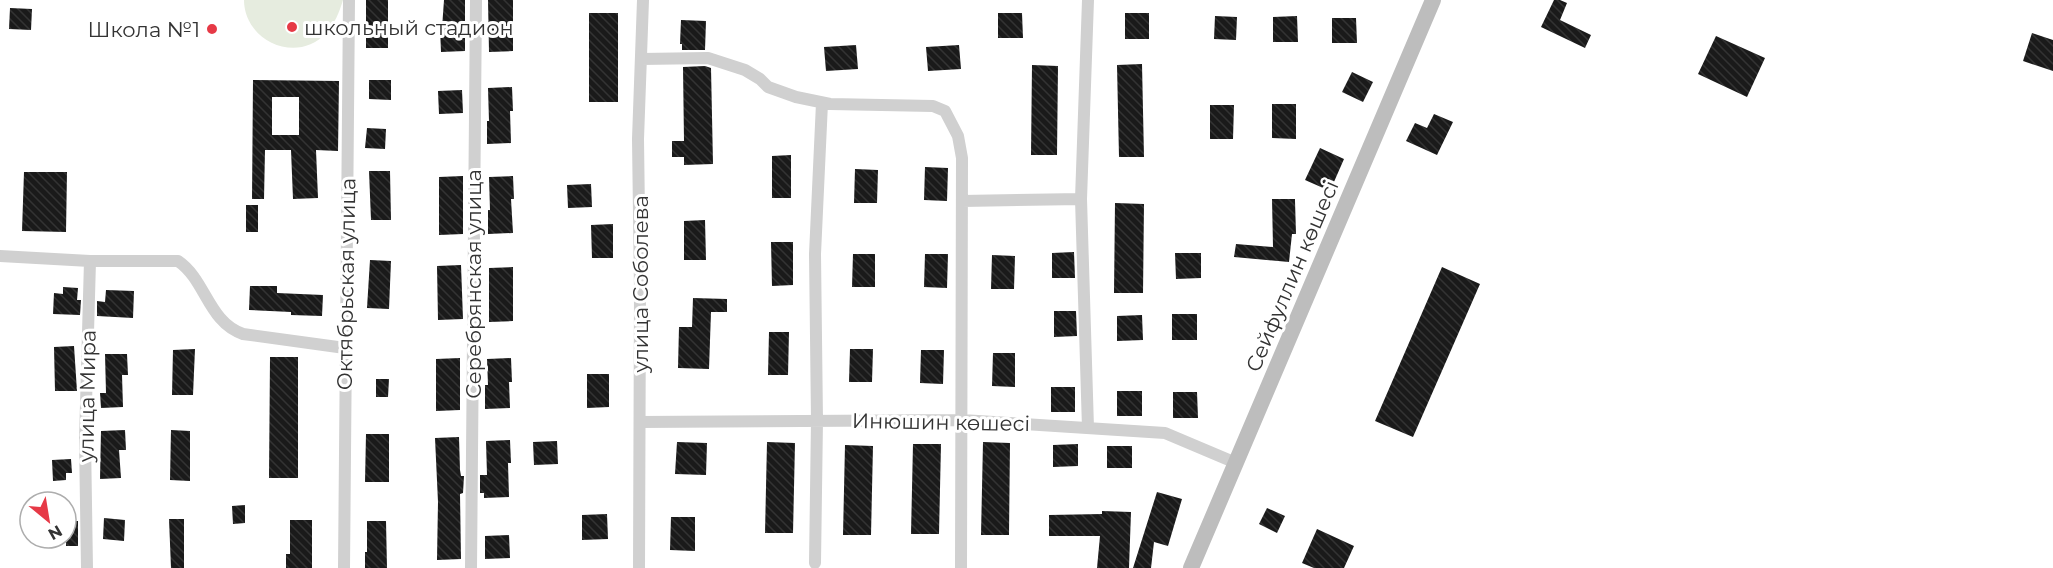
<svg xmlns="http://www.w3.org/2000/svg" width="2053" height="568" font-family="Montserrat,sans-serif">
  <defs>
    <pattern id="building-back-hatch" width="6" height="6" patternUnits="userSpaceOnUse" patternTransform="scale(1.5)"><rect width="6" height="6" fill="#1a1a1a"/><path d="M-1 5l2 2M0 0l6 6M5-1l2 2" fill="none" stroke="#333"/></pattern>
  </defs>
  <rect width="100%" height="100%" fill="#fff"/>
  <path fill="#e6ecdf" d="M 244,0 L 343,0 C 339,13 335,23 326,33 C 297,65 244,41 244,0 Z"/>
  <path fill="url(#building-back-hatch)" fill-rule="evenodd" d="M 366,0 L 388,0 L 388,48 L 366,48 Z
    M 444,0 L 465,0 L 465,51 L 441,52 L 440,28 L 442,28 Z
    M 488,0 L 513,0 L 513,51 L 489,52 Z
    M 1554,0 L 1560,0 L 1567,3 L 1560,20 L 1591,35 L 1585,48 L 1541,27 Z
    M 10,8 L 32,9 L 31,30 L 9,29 Z
    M 589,13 L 618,13 L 618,102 L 589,102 Z
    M 998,13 L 1022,13 L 1023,38 L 998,38 Z
    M 1125,13 L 1149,13 L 1149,39 L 1125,39 Z
    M 1215,16 L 1237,17 L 1236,40 L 1214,39 Z
    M 1297,16 L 1298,42 L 1273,42 L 1273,17 Z
    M 1332,18 L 1356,18 L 1357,43 L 1332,43 Z
    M 681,20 L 706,21 L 705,50 L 682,50 L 682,44 L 680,44 Z
    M 2032,33 L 2053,40 L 2053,71 L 2023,61 Z
    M 1716,36 L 1765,58 L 1747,97 L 1698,74 Z
    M 856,45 L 858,69 L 826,71 L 824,47 Z
    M 959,45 L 961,69 L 928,71 L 926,47 Z
    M 1142,64 L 1144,157 L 1119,157 L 1117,65 Z
    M 1032,65 L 1058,66 L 1057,155 L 1031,155 Z
    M 705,66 L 711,68 L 713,164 L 684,165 L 684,157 L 672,157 L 672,141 L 684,141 L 683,67 Z
    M 1352,72 L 1373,82 L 1363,102 L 1342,92 Z
    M 253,80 L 339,81 L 338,151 L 316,150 L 318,198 L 293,199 L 291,150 L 265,150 L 264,199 L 252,199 ZM 272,97 L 299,97 L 299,135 L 272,135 Z
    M 369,80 L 391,80 L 391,100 L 369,99 Z
    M 512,87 L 513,111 L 510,111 L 511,143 L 487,144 L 487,121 L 489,121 L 488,88 Z
    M 462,90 L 463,113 L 439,114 L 438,91 Z
    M 1272,104 L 1296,104 L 1296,139 L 1272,138 Z
    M 1210,105 L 1234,105 L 1233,139 L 1210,139 Z
    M 1434,114 L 1453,122 L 1437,155 L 1406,141 L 1415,123 L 1427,128 Z
    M 367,128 L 386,129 L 385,149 L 365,148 Z
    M 1320,148 L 1344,159 L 1330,191 L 1305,180 Z
    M 791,155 L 791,198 L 772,198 L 772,156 Z
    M 925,167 L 948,168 L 947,201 L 924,200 Z
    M 855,169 L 878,170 L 877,203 L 854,203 Z
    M 369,171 L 390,171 L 391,220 L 371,220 Z
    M 24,172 L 67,172 L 66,232 L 22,231 Z
    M 463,176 L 463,234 L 439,235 L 439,177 Z
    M 513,176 L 514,199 L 511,199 L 513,233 L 488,234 L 488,210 L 490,210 L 489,177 Z
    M 591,184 L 592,207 L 568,208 L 567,185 Z
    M 1272,199 L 1295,199 L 1295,203 L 1295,201 L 1296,234 L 1292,234 L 1289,262 L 1234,257 L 1236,244 L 1273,247 Z
    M 1115,203 L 1144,204 L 1143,293 L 1114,293 Z
    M 246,205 L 258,205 L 258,232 L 246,232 Z
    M 705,220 L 706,260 L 684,260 L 684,221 Z
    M 613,224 L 613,258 L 592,258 L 591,225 Z
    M 771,242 L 793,242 L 793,285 L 772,286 Z
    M 1074,252 L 1075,278 L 1052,278 L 1052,253 Z
    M 1175,253 L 1201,253 L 1201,278 L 1176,279 Z
    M 853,254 L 875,254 L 875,287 L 852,287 Z
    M 925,254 L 948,254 L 947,288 L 924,287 Z
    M 992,255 L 1015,256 L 1014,289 L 991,289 Z
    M 370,260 L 391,261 L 389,309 L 367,308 Z
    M 461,265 L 463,319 L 438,320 L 437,266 Z
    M 513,267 L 513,321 L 489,322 L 489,268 Z
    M 1442,267 L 1480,284 L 1413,437 L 1375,421 Z
    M 250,286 L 277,286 L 277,293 L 323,295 L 322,316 L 291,315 L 291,312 L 249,310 Z
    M 63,287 L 78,288 L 77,300 L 81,300 L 80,315 L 53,314 L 54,293 L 63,294 Z
    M 106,290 L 134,291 L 133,318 L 97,316 L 97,301 L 105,302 Z
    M 693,298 L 727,299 L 727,312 L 711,312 L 709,369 L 678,368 L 679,327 L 692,327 Z
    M 1054,311 L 1076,311 L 1077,336 L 1054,337 Z
    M 1172,314 L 1197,314 L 1197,340 L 1172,340 Z
    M 1142,315 L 1143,340 L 1117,341 L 1117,316 Z
    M 769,332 L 789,332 L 788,375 L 768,375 Z
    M 74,346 L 77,391 L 55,391 L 54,347 Z
    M 195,349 L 193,395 L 172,395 L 173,350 Z
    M 850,349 L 873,349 L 872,382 L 849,382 Z
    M 921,350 L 944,350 L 943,384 L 920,383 Z
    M 993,353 L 1015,353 L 1015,387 L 992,386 Z
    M 105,354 L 127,354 L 128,375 L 122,375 L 123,407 L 101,408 L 100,393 L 106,393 Z
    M 270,357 L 298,357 L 298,478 L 269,478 Z
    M 460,358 L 460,410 L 436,411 L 436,359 Z
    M 511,358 L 512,382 L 509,382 L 510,408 L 485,409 L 485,385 L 488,385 L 487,359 Z
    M 587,374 L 609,374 L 609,407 L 587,408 Z
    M 376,379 L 389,379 L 388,397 L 376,397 Z
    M 1051,387 L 1075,387 L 1075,412 L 1051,412 Z
    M 1117,391 L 1142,391 L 1142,416 L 1117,416 Z
    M 1173,392 L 1197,392 L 1198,418 L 1173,418 Z
    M 125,430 L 126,450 L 119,450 L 121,478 L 100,479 L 101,431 Z
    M 171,430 L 190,431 L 190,481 L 170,480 Z
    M 366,434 L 389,434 L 389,482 L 365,482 Z
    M 459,437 L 460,470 L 461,476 L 464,476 L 463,493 L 460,494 L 461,559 L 437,560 L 438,502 L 435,438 Z
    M 510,440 L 511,463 L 508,463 L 509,497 L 484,498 L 484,493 L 480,493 L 480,475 L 487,475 L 486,441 Z
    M 557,441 L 558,464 L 534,465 L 533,442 Z
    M 677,442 L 707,443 L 706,475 L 675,474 Z
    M 767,442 L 795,443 L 793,533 L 765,533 Z
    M 983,442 L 1010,443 L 1009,535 L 981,535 Z
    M 913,444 L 941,444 L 939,534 L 911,534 Z
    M 1078,444 L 1078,466 L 1053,467 L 1053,445 Z
    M 845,445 L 873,446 L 871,535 L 843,535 Z
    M 1107,446 L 1132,446 L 1132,468 L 1107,468 Z
    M 71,459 L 72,473 L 66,473 L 66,480 L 53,481 L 52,460 Z
    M 1157,492 L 1182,499 L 1168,546 L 1154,542 L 1151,568 L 1133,568 Z
    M 245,505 L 245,523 L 233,524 L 232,506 Z
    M 1267,508 L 1285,516 L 1277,533 L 1259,524 Z
    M 1102,511 L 1131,512 L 1129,568 L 1097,568 L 1100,536 L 1049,536 L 1049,515 L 1102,514 Z
    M 607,514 L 608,539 L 582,540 L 582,515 Z
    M 671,517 L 695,517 L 695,551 L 670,550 Z
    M 104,518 L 125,520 L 124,541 L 103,539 Z
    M 169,519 L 184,519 L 184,568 L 171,568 Z
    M 290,520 L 312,520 L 312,568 L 286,568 L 286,554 L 290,554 Z
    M 66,521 L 78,521 L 78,546 L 66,546 Z
    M 367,521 L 386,521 L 387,568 L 365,568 L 365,552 L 367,552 Z
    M 1317,529 L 1354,546 L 1344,568 L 1314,568 L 1302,563 Z
    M 509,535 L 510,558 L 485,559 L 485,536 Z"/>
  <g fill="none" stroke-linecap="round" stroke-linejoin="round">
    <path stroke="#d0d0d0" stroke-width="12" d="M 641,59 L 708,58 L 745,70 L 760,79 L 768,87 L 796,97 L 830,104 L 933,106 L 945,111 L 958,136 L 962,158 L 961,568
      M 962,201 L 1081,199
      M 0,256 L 90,261 L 178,261 C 206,280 208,322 243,334 L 345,348
      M 640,422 L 962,420 L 1165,433 L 1236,463
      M 1088,428 L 1081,199 L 1088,0
      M 815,563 L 817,420 L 815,254 L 822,103
      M 87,568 L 85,440 L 90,261
      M 344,568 L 349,0
      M 471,568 L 476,0
      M 639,568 L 640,290 L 638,139 L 643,0"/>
    <path stroke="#bdbdbd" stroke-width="16" d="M 1191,568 L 1433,0"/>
  </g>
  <g fill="#e63946" stroke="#fff" stroke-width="2">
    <circle cx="292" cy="27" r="6"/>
    <circle cx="212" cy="29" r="6"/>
  </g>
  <g text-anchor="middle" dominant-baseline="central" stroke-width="6" stroke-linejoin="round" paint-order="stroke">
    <g font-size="21" fill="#333" stroke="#fff" text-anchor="start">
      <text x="304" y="27">школьный стадион</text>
      <text x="200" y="29" text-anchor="end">Школа №1</text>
    </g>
    <g font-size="21" fill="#333" stroke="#fff">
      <text transform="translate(1292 276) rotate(-67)">Сейфуллин көшесі</text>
      <text transform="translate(346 284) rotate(-89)">Октябрьская улица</text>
      <text transform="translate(473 284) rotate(-90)">Серебрянская улица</text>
      <text transform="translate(640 284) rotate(-90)">улица Соболева</text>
      <text transform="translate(87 396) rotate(-89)">улица Мира</text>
      <text transform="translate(941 422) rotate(1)">Инюшин көшесі</text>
    </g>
  </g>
  <g transform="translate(48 520) rotate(150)"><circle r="28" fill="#ffffff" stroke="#adadad" stroke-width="1.5"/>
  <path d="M0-4.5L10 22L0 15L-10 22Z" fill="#e63946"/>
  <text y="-9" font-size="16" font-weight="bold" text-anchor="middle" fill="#333333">N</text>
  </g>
</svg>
